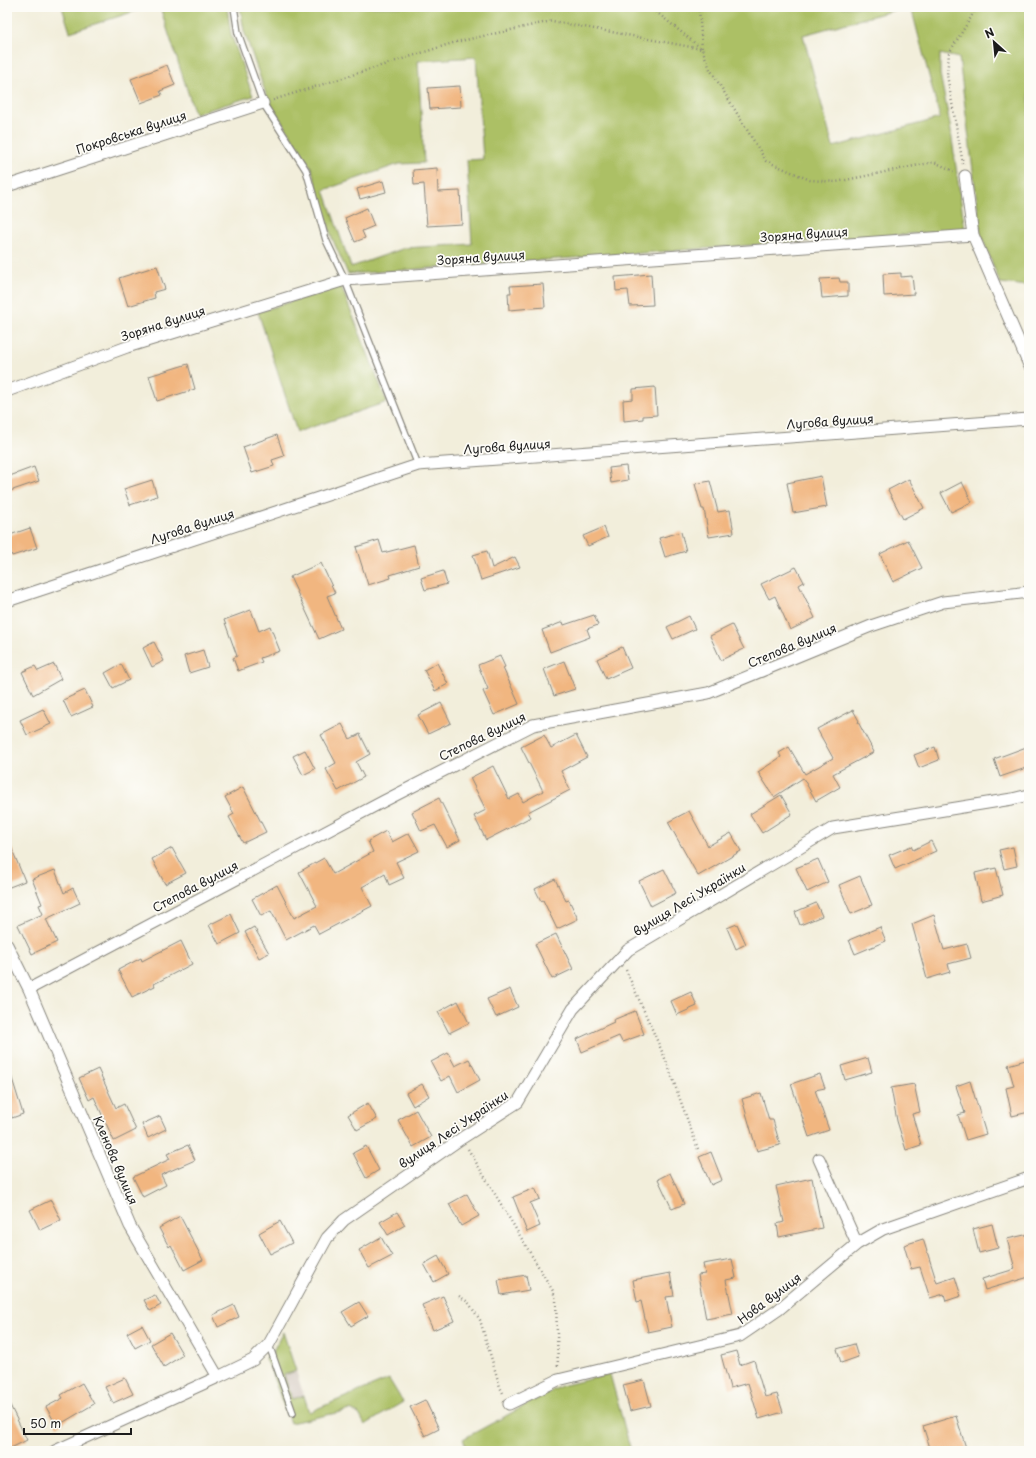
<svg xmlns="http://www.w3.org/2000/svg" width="1036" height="1458" font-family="'Playpen Sans',sans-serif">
  <rect width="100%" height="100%" fill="#fdfcf7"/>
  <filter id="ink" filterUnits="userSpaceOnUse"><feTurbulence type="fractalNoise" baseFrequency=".025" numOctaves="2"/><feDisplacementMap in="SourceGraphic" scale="8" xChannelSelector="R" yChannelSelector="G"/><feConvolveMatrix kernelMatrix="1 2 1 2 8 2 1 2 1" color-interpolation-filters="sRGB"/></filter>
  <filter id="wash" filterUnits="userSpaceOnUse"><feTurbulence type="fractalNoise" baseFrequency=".012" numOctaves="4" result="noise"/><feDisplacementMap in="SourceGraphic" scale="16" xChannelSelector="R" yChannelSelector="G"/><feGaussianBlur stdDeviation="0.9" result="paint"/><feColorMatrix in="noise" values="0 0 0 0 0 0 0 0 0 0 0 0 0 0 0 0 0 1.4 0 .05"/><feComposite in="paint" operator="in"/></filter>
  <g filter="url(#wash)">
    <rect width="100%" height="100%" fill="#f2eedb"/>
    <path fill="#cec2b9" d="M 296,1371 L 304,1396 L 292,1399 L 284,1375 Z"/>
    <path fill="#acc065" stroke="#646e40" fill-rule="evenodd" d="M 62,7 L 148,7 L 70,32 Z
      M 160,7 L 227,7 L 231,34 L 253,96 L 195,114 Z
      M 240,7 L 906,7 L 803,35 L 833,147 L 940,118 L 911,7 L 1029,7 L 1029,286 L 1000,283 L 981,235 L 959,58 L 940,54 L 940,74 L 950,125 L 965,230 L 348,274 L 332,238 L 311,167 L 268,100 L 244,31 ZM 476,57 L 483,159 L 467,160 L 472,244 L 405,248 L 351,267 L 324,190 L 399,164 L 424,163 L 418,61 Z
      M 341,286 L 387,402 L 297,432 L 258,312 Z
      M 283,1332 L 296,1371 L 284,1375 L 292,1399 L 304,1396 L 309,1412 L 389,1379 L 403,1402 L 365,1425 L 359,1414 L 350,1410 L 290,1423 L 266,1358 L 272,1353 Z
      M 610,1374 L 631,1451 L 467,1451 L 463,1439 L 561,1386 Z"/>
    <g id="blocks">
      <path fill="#f1b680" d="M 167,65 L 175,85 L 160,91 L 162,95 L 141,103 L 131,79 Z
        M 460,86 L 461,107 L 430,109 L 428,88 Z
        M 437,168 L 438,192 L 460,191 L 462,224 L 427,226 L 424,184 L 414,185 L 413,170 Z
        M 383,181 L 386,192 L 360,199 L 357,189 Z
        M 367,208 L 374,226 L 362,231 L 365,238 L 355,242 L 345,218 Z
        M 157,266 L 165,289 L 154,292 L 155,298 L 128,306 L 119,278 Z
        M 901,273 L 901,277 L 912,276 L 914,294 L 884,296 L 883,274 Z
        M 651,274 L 653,305 L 630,306 L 628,290 L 616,291 L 615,277 Z
        M 839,278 L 840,282 L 848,282 L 848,296 L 822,298 L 820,279 Z
        M 543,284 L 545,307 L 509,310 L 508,293 L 511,293 L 510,286 Z
        M 188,364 L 195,389 L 157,401 L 149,376 Z
        M 655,387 L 657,415 L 643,416 L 643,419 L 624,421 L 623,400 L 633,399 L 633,389 Z
        M 277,435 L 284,456 L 272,460 L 274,466 L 252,473 L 243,447 Z
        M 626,466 L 628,480 L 611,483 L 609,468 Z
        M 34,467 L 39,481 L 7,492 L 7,477 Z
        M 821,476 L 827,507 L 793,513 L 787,483 Z
        M 909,479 L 924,508 L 903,519 L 888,490 Z
        M 152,480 L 157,496 L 130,505 L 124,489 Z
        M 710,481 L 718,512 L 730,510 L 734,533 L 709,537 L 704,509 L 702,509 L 695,484 Z
        M 962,482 L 972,502 L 951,512 L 941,493 Z
        M 604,527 L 608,537 L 588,546 L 583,536 Z
        M 30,528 L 37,548 L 12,556 L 7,541 L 7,536 Z
        M 681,532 L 686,551 L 665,557 L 659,538 Z
        M 379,540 L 383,553 L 414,545 L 419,566 L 390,575 L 391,578 L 368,585 L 356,547 Z
        M 908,540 L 922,568 L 893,582 L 880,554 Z
        M 487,551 L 492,568 L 515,557 L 520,567 L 481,580 L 473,555 Z
        M 321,563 L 335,593 L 327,596 L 341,629 L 319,639 L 290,577 Z
        M 796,567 L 804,582 L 799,585 L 815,618 L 790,630 L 775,596 L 769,599 L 761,584 Z
        M 443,571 L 447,584 L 425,590 L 421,578 Z
        M 251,610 L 259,631 L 270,626 L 280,651 L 260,658 L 262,662 L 238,671 L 233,658 L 237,656 L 224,620 Z
        M 594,615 L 598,625 L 587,629 L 590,637 L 550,652 L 542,630 L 563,622 L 564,625 Z
        M 689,616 L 695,629 L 673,639 L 667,627 Z
        M 732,625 L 744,649 L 721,660 L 710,636 Z
        M 154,642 L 164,661 L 152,667 L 143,648 Z
        M 622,647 L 631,668 L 606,679 L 597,659 Z
        M 203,650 L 208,667 L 189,673 L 184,656 Z
        M 500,656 L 505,667 L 503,668 L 519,704 L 494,715 L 483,691 L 488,689 L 478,665 Z
        M 564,661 L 575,689 L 554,696 L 544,669 Z
        M 437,663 L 448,684 L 435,691 L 424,670 Z
        M 54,664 L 61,679 L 33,695 L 22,672 L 35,666 L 38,671 Z
        M 121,664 L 129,680 L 113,688 L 105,673 Z
        M 85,690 L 93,707 L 71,717 L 63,700 Z
        M 441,703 L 451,723 L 428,734 L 418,715 Z
        M 43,709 L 51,724 L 27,735 L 20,720 Z
        M 853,710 L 859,721 L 858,722 L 874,752 L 833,774 L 840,787 L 816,801 L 803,778 L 774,797 L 758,772 L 781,757 L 779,753 L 789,747 L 805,774 L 833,758 L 817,729 Z
        M 342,724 L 350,739 L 360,734 L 370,754 L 356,762 L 364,777 L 338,791 L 326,769 L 336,763 L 321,735 Z
        M 544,735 L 551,748 L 576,735 L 587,757 L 561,771 L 570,790 L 528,812 L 531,817 L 486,840 L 474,816 L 486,810 L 470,778 L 493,766 L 509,799 L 519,794 L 523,802 L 543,791 L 521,747 Z
        M 1029,746 L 1029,767 L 1000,777 L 994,759 Z
        M 935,747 L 939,760 L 919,768 L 914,755 Z
        M 305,750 L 315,769 L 303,775 L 293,756 Z
        M 243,787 L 266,832 L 243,843 L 229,817 L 234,814 L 225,797 Z
        M 781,795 L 792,814 L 762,833 L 750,814 Z
        M 439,798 L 460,840 L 447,847 L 435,825 L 421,831 L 412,812 Z
        M 689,811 L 708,846 L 731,833 L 741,851 L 698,876 L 668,822 Z
        M 386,831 L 392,842 L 409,833 L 419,851 L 396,862 L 404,878 L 389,885 L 385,874 L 362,887 L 372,906 L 319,934 L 314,925 L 286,940 L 271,911 L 261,916 L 252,899 L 277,885 L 294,918 L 317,906 L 299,872 L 324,858 L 333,874 L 373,852 L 368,841 Z
        M 7,837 L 25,881 L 7,888 Z
        M 931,841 L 936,851 L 895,869 L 889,855 L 911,846 L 913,850 Z
        M 1013,847 L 1017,866 L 1004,869 L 999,850 Z
        M 172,848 L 186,873 L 165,884 L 152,859 Z
        M 818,859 L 828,882 L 807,892 L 796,868 Z
        M 996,868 L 1003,895 L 981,901 L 975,873 Z
        M 664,869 L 676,893 L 651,906 L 639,881 Z
        M 55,870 L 64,893 L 73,888 L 80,903 L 46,919 L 57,942 L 32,954 L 18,925 L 43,914 L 39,905 L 42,904 L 32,879 Z
        M 860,876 L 872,905 L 851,914 L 839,885 Z
        M 555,879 L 566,901 L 569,900 L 578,919 L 557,929 L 543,900 L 541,901 L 535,889 Z
        M 816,903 L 822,916 L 800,925 L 795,912 Z
        M 231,914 L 240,933 L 219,944 L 209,925 Z
        M 934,915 L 944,950 L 967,944 L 971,958 L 948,964 L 950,972 L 927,979 L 912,924 Z
        M 737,924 L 746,944 L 736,949 L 727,928 Z
        M 254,927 L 269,953 L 259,958 L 245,932 Z
        M 880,927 L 886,941 L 855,954 L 849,940 Z
        M 556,934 L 573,969 L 552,979 L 535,944 Z
        M 181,941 L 192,964 L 154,984 L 155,986 L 132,997 L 118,970 L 141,958 L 142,961 Z
        M 510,989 L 518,1007 L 496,1017 L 487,999 Z
        M 691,992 L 697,1006 L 677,1015 L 671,1001 Z
        M 458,1001 L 469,1023 L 449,1033 L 438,1012 Z
        M 635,1011 L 644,1034 L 622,1042 L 619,1036 L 582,1052 L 577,1039 L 614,1022 L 613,1020 Z
        M 448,1053 L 455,1066 L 469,1059 L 480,1080 L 458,1092 L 450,1076 L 441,1081 L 431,1062 Z
        M 868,1058 L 872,1072 L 845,1080 L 841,1066 Z
        M 1029,1059 L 1029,1112 L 1012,1116 L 1006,1088 L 1014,1086 L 1008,1065 Z
        M 98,1069 L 116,1108 L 124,1104 L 136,1130 L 114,1141 L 94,1097 L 89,1100 L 79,1078 Z
        M 7,1072 L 10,1072 L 23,1114 L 12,1118 L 7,1101 Z
        M 820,1074 L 825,1088 L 815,1090 L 829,1130 L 809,1137 L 791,1084 Z
        M 970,1081 L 986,1134 L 966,1140 L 958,1115 L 965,1113 L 956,1086 Z
        M 422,1084 L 429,1096 L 413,1106 L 406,1093 Z
        M 914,1084 L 920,1112 L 912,1114 L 921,1145 L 906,1150 L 897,1121 L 891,1088 Z
        M 761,1093 L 769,1120 L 773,1120 L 780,1145 L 757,1151 L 742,1099 Z
        M 368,1103 L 377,1119 L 357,1130 L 348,1115 Z
        M 416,1110 L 431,1137 L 413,1147 L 398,1120 Z
        M 160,1116 L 166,1129 L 148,1138 L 142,1124 Z
        M 188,1145 L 195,1160 L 161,1175 L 166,1185 L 143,1197 L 133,1177 L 170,1159 L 167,1154 Z
        M 366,1146 L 379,1170 L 366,1178 L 353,1153 Z
        M 711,1152 L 722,1180 L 711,1185 L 699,1157 Z
        M 670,1173 L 684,1204 L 672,1209 L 658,1179 Z
        M 812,1178 L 822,1228 L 779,1237 L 777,1224 L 784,1222 L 776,1186 Z
        M 535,1188 L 540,1199 L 530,1203 L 540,1226 L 527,1232 L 513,1197 Z
        M 467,1194 L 479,1216 L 461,1226 L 449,1204 Z
        M 51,1200 L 61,1220 L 40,1230 L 30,1210 Z
        M 397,1212 L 405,1225 L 388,1235 L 380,1222 Z
        M 180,1216 L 203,1260 L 184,1270 L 171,1245 L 169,1247 L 159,1228 Z
        M 280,1221 L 292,1243 L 270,1254 L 259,1233 Z
        M 992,1224 L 998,1248 L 979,1253 L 973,1229 Z
        M 1029,1234 L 1029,1277 L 985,1290 L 982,1279 L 1015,1269 L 1007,1239 Z
        M 381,1237 L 392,1256 L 369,1268 L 359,1250 Z
        M 923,1239 L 937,1283 L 955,1277 L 961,1296 L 946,1301 L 944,1294 L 930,1298 L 920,1267 L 911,1269 L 904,1245 Z
        M 438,1256 L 448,1274 L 434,1282 L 424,1264 Z
        M 732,1259 L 736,1278 L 726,1280 L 733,1314 L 706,1319 L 698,1275 L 705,1274 L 703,1264 Z
        M 670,1273 L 674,1296 L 666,1297 L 672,1327 L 648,1332 L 641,1301 L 637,1302 L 633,1280 Z
        M 526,1275 L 529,1290 L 501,1295 L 498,1280 Z
        M 155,1295 L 161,1305 L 150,1311 L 144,1300 Z
        M 443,1296 L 454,1321 L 433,1330 L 422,1305 Z
        M 359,1302 L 368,1316 L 351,1326 L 342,1312 Z
        M 234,1305 L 239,1317 L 218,1327 L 213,1315 Z
        M 142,1325 L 150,1340 L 135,1348 L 127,1333 Z
        M 170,1333 L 183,1355 L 164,1367 L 151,1344 Z
        M 854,1344 L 858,1357 L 841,1363 L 837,1349 Z
        M 736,1351 L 740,1365 L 754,1360 L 765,1397 L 777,1394 L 783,1412 L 759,1419 L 748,1383 L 730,1388 L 721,1355 Z
        M 125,1378 L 133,1394 L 113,1403 L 105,1387 Z
        M 644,1380 L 651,1406 L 630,1411 L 623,1385 Z
        M 82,1383 L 94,1404 L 57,1426 L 46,1407 L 63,1398 L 61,1395 Z
        M 7,1399 L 27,1440 L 7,1450 Z
        M 425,1400 L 439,1429 L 425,1436 L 410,1407 Z
        M 956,1416 L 967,1451 L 931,1451 L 923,1426 Z"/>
    </g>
  </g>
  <g filter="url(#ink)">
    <use href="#blocks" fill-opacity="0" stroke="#87857c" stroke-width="1"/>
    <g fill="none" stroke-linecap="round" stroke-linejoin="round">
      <g stroke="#87857c" stroke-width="8">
        <path id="service" d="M 234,7 L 238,33 L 263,103 L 306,170 L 326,240 L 345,280 L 418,465
          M 269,1345 L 293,1413"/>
      </g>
      <g stroke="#87857c" stroke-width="13">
        <path id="minor" d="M 965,176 L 973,235 L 1029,365
          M 7,186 L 263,103
          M 7,391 L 127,347 L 345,280 L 973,235
          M 7,601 L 418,465 L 1029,419
          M 7,945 L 29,989 L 130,1226 L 218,1377
          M 29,989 L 384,801 L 533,725 L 708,693 L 871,626 L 943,602 L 1029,592
          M 819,1159 L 857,1244
          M 509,1404 L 558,1380 L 740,1336 L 778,1310 L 857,1244 L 883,1229 L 1029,1178
          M 55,1451 L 218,1377 L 253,1360 L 269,1344 L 327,1238 L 344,1220 L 462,1138 L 518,1102 L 573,1009 L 628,950 L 833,828 L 1012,799 L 1029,795"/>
      </g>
      <path stroke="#87857c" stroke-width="2.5" stroke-dasharray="1 3" stroke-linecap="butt" d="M 645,7 L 654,10 L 702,49 L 710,69 L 766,161 L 810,180 L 836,182 L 934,162 L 954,171
        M 273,100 L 456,42 L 552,21 L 702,49 L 699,7
        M 963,164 L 947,75 L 949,53 L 970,19 L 976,7
        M 626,970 L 667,1063 L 699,1152
        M 468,1149 L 553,1291 L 556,1300 L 558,1368
        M 459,1296 L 468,1302 L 480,1320 L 500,1387 L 503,1393"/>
      <use href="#service" stroke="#fff" stroke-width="5.5"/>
      <use href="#minor" stroke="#fff" stroke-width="11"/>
    </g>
  </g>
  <g text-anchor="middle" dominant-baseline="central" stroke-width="3.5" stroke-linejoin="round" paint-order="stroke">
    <g font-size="12" fill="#1c1c1c" stroke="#fdfcf7">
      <text transform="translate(131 132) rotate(-18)">Покровська вулиця</text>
      <text transform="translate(804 234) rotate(-4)">Зоряна вулиця</text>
      <text transform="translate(481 257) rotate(-4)">Зоряна вулиця</text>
      <text transform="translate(163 323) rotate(-18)">Зоряна вулиця</text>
      <text transform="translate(830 421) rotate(-4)">Лугова вулиця</text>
      <text transform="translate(507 446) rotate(-4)">Лугова вулиця</text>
      <text transform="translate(192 526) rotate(-18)">Лугова вулиця</text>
      <text transform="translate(792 645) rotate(-23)">Степова вулиця</text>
      <text transform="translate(482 736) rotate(-26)">Степова вулиця</text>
      <text transform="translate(195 886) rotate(-28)">Степова вулиця</text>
      <text transform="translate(689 899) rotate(-31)">вулиця Лесі Українки</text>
      <text transform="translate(453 1129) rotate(-34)">вулиця Лесі Українки</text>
      <text transform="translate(116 1160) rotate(67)">Кленова вулиця</text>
      <text transform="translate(769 1298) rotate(-37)">Нова вулиця</text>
    </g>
  </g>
  <rect width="1036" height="1458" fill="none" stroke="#fdfcf7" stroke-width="24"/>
  <g transform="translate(994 42) rotate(333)" stroke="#fdfcf7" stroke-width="3" paint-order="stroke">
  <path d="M0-3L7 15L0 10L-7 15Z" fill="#1c1c1c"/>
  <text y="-6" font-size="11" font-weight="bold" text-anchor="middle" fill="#1c1c1c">N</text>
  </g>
  <path d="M24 1428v6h107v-6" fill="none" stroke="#1c1c1c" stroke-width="2"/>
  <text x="30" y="1428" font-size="12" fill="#1c1c1c" stroke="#fdfcf7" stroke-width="3" paint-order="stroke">50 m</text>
</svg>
